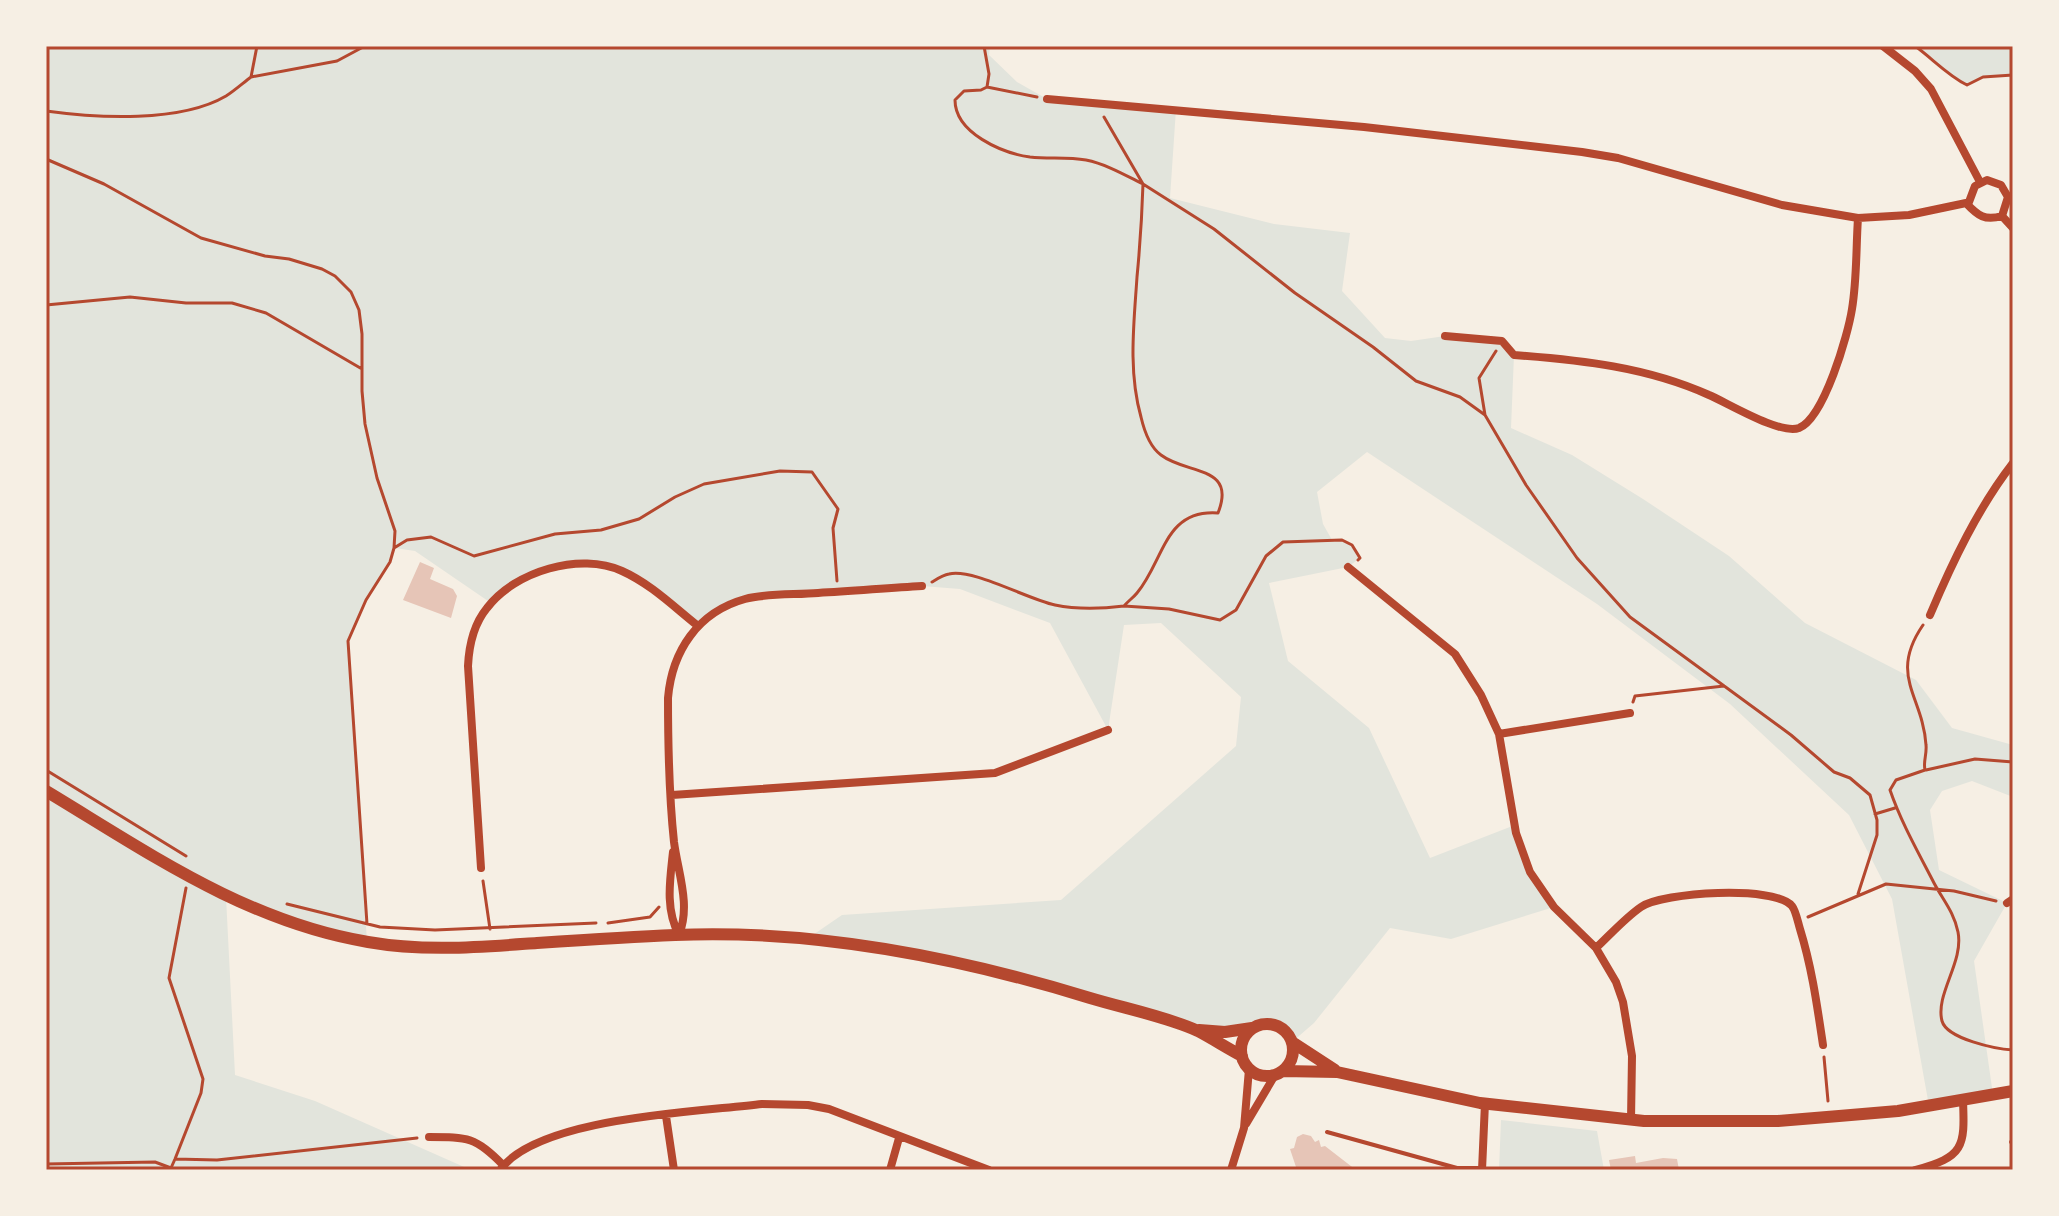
<svg xmlns="http://www.w3.org/2000/svg" width="2059" height="1216" font-family="'PT Sans',sans-serif">
  <rect width="100%" height="100%" fill="#f6efe4"/>
  <path fill="#e2e4dc" d="M 46,46 L 990,46 L 989,55 L 1017,82 L 1047,99 L 1176,109 L 1170,198 L 1274,224 L 1350,233 L 1342,291 L 1385,338 L 1411,341 L 1445,336 L 1502,341 L 1514,355 L 1511,428 L 1572,455 L 1643,499 L 1729,556 L 1805,623 L 1916,680 L 1952,728 L 2013,745 L 2013,797 L 1972,781 L 1942,791 L 1930,810 L 1939,870 L 2007,903 L 1974,961 L 1993,1095 L 1929,1106 L 1892,899 L 1849,815 L 1730,704 L 1597,604 L 1367,452 L 1317,492 L 1323,524 L 1332,540 C 1347,540 1352,546 1360,558 L 1348,567 L 1269,583 L 1288,661 L 1369,728 L 1430,858 L 1515,825 L 1530,872 L 1554,907 L 1451,939 L 1390,928 L 1314,1023 L 1292,1042 L 1285,1030 L 1272,1024 L 1223,1032 L 1057,988 L 807,939 L 842,915 L 1061,900 L 1236,746 L 1241,697 L 1161,623 L 1124,625 L 1108,730 L 1050,623 L 960,589 L 922,586 L 745,599 L 698,626 L 621,571 L 584,564 L 530,576 L 491,603 L 415,551 L 395,548 L 390,562 L 366,600 L 348,641 L 367,942 L 226,897 L 235,1075 L 315,1101 L 471,1170 L 46,1170 Z
    M 1915,46 L 2013,46 L 2013,75 L 1983,77 L 1967,85 C 1947,75 1933,59 1915,46 Z
    M 1501,1120 L 1597,1131 L 1604,1170 L 1499,1170 Z"/>
  <path fill="#e6c5b7" d="M 420,562 L 434,568 L 430,579 L 453,589 L 457,596 L 451,618 L 403,600 Z
    M 1303,1134 L 1311,1136 L 1315,1142 L 1319,1140 L 1321,1147 L 1325,1146 L 1356,1170 L 1297,1170 L 1290,1149 L 1294,1148 L 1297,1137 Z
    M 1635,1156 L 1636,1163 L 1663,1158 L 1677,1159 L 1679,1170 L 1611,1170 L 1609,1160 Z"/>
  <g fill="none" stroke-linecap="round" stroke-linejoin="round">
    <path stroke="#b5482f" stroke-width="3" d="M 984,46 L 989,74 L 987,87 L 1037,97
      M 1915,46 C 1933,59 1947,75 1967,85 L 1983,77 L 2013,75
      M 251,77 L 337,61 L 365,46
      M 987,87 L 981,90 L 964,91 L 955,100 C 955,133 1002,153 1030,157 C 1048,159 1067,157 1086,160 C 1106,164 1125,175 1143,184 C 1142,215 1140,246 1137,277 C 1134,323 1128,371 1141,417 C 1144,430 1150,447 1161,455 C 1187,475 1237,465 1218,513 C 1164,509 1164,561 1137,593 C 1133,598 1128,601 1124,606 L 1169,609 L 1220,620 L 1236,610 L 1266,556 L 1283,542 L 1342,540 L 1352,545 L 1360,558 L 1358,560
      M 46,111 C 97,118 180,123 226,96 C 234,91 243,83 251,77 L 257,46
      M 1104,117 L 1143,184 L 1214,229 L 1295,293 L 1373,347 L 1416,381 L 1460,397 L 1485,415
      M 46,159 L 104,184 L 201,238 L 265,256 L 289,259 L 322,269 L 335,276 L 351,292 L 359,310 L 362,334 L 362,391 L 365,424 L 377,478 L 395,531 L 394,548 L 390,562 L 366,600 L 348,641 L 367,924
      M 46,305 L 130,297 L 186,303 L 232,303 L 266,313 L 362,369
      M 1496,351 L 1479,378 L 1485,415 L 1526,485 L 1577,558 L 1630,617 L 1791,735 L 1834,772 L 1850,778 L 1870,795 L 1877,820 L 1877,835 L 1858,894
      M 394,548 L 407,540 L 431,537 L 474,556 L 555,534 L 601,530 L 639,519 L 675,497 L 704,484 L 780,471 L 812,472 L 838,509 L 833,528 L 837,581
      M 932,582 C 937,579 943,575 949,574 C 972,568 1027,599 1055,605 C 1079,610 1100,609 1124,606
      M 1923,625 C 1888,676 1923,696 1926,745 C 1927,754 1923,762 1925,770 L 1896,780 L 1890,790 C 1901,822 1918,852 1934,883 C 1943,900 1954,912 1958,932 C 1964,962 1935,994 1942,1021 C 1947,1039 1996,1049 2013,1050
      M 1633,702 L 1635,696 L 1724,686
      M 46,770 L 186,856
      M 1926,770 L 1975,759 L 2013,762
      M 1875,814 L 1895,808
      M 483,881 L 490,929
      M 287,904 L 380,927 L 435,930 L 596,923
      M 1808,917 L 1886,884 L 1954,891 L 1996,901
      M 608,923 L 650,917 L 659,907
      M 1824,1057 L 1828,1101
      M 175,1159 L 217,1160 L 417,1138
      M 46,1164 L 155,1162 L 171,1168 L 175,1159 L 201,1093 L 203,1079 L 169,978 L 186,888"/>
    <path stroke="#b5482f" stroke-width="4" d="M 1327,1132 L 1457,1168 L 1482,1168
      M 2011,1142 L 2013,1142"/>
    <path stroke="#b5482f" stroke-width="8" d="M 1883,46 L 1915,71 L 1931,89 L 1980,182
      M 1047,99 L 1364,127 L 1582,152 L 1618,158 L 1782,205 L 1858,218 L 1909,215 L 1966,203
      M 1987,180 L 2001,185 L 2008,197 L 2002,216 C 1985,221 1978,216 1966,203 L 1969,202 L 1975,186 Z
      M 2002,216 L 2013,228
      M 1445,336 L 1502,341 L 1514,355 C 1581,360 1647,367 1709,395 C 1728,403 1780,435 1799,428 C 1824,418 1848,335 1852,309 C 1857,279 1856,247 1858,218
      M 1348,567 L 1455,654 L 1481,695 L 1499,734 L 1516,833 L 1530,872 L 1554,907 L 1596,948 L 1616,982 L 1623,1002 L 1632,1056 L 1631,1120
      M 1930,615 C 1952,563 1978,508 2013,463
      M 1499,734 L 1630,713
      M 672,795 L 995,773 L 1108,730
      M 673,852 C 670,880 665,909 679,935
      M 481,868 L 468,666 C 469,645 473,625 487,608 C 515,571 580,552 622,571 C 651,584 674,607 698,626
      M 2007,903 L 2013,899
      M 679,935 C 691,905 678,873 674,842 C 669,795 668,745 668,698 C 672,651 698,612 745,599 C 768,593 795,595 818,593 C 853,591 888,588 922,586
      M 1596,948 C 1610,935 1625,918 1641,907 C 1663,892 1774,885 1792,906 C 1796,911 1798,923 1800,929 C 1812,968 1817,1005 1823,1045
      M 666,1116 L 674,1170
      M 1246,1124 L 1275,1075
      M 429,1137 C 468,1137 476,1137 503,1165
      M 500,1170 C 538,1117 699,1112 762,1104 L 808,1105 L 829,1109 L 989,1170
      M 890,1170 L 899,1138
      M 1231,1170 L 1244,1128 L 1249,1069
      M 1482,1170 L 1485,1103
      M 1915,1170 C 1964,1157 1965,1147 1963,1101"/>
    <path stroke="#b5482f" stroke-width="12" d="M 46,791 C 149,853 247,922 368,942 C 425,952 480,947 537,943 C 583,940 629,937 675,935 C 815,929 957,957 1090,998 C 1123,1008 1168,1017 1198,1031 C 1213,1039 1227,1048 1242,1056
      M1241 1050a26 26 0 1 1 52 0a26 26 0 1 1-52 0Z
      M 1199,1030 L 1225,1032 L 1252,1028
      M 1292,1042 L 1335,1070
      M 1283,1071 L 1337,1072 L 1480,1103 L 1644,1121 L 1778,1121 L 1839,1116 L 1898,1111 L 2013,1091"/>
  </g>
  <rect width="2059" height="1216" fill="none" stroke="#f6efe4" stroke-width="96"/>
  <rect x="48" y="48" width="1963" height="1120" fill="none" stroke="#b5482f" stroke-width="3"/>
</svg>
